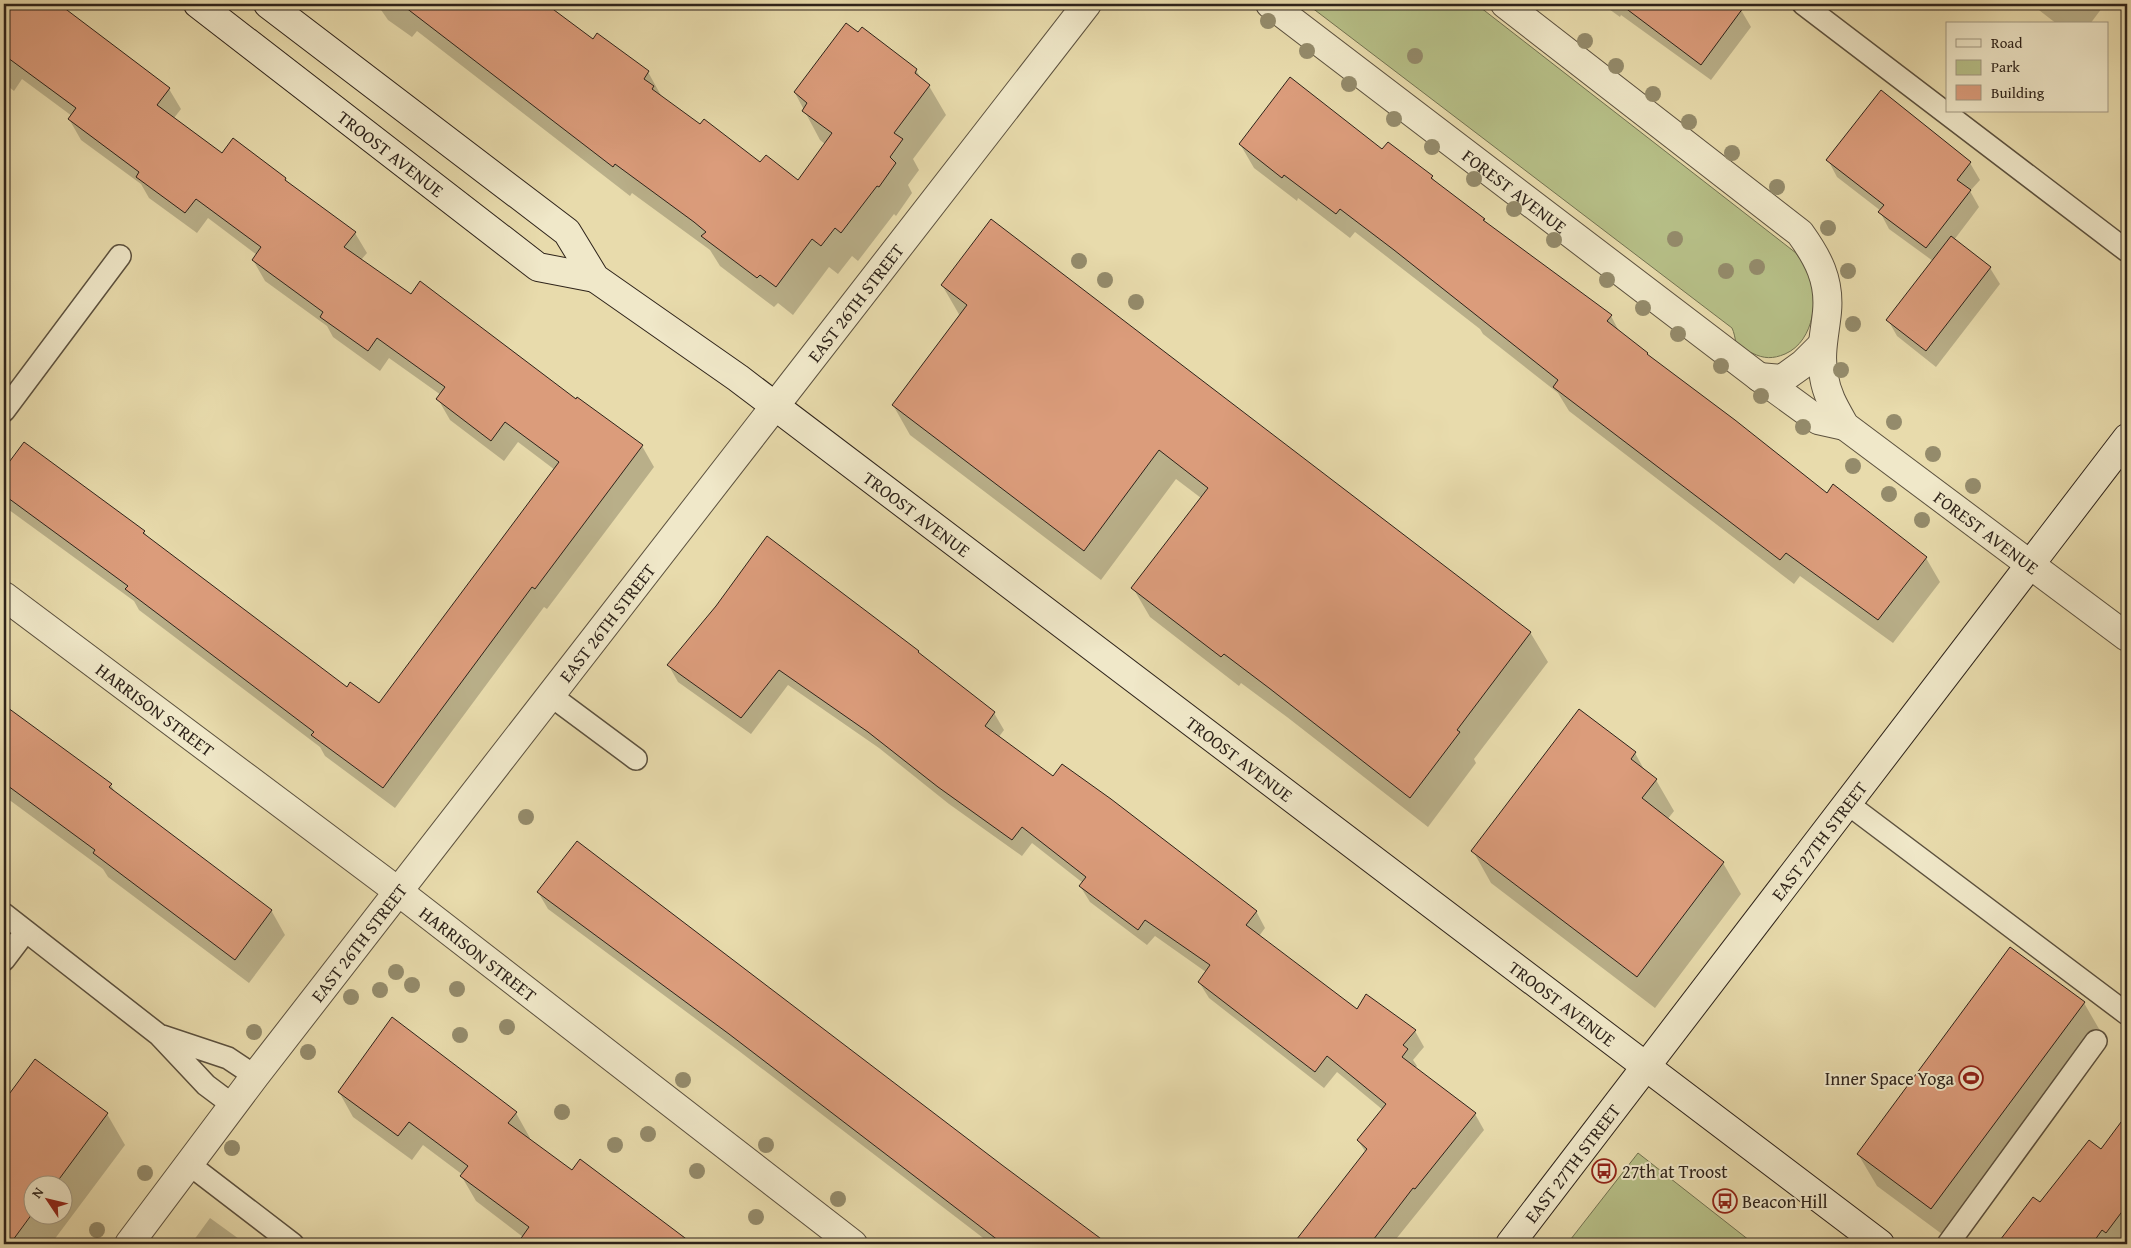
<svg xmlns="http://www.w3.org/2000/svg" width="2131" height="1248" font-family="'Gentium Book Plus',serif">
  <rect width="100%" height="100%" fill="#e8dbac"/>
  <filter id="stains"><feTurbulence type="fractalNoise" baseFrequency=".004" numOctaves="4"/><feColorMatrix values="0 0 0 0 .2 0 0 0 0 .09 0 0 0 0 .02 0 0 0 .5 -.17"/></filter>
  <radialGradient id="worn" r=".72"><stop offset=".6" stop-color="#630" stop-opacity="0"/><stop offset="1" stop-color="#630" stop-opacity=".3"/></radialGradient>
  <path fill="#b7c088" stroke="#727251" d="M 1307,4 L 1476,4 L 1796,253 C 1799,258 1804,263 1807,269 C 1820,295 1815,341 1785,354 C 1773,359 1764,359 1752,353 C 1746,351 1739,348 1736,343 C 1735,338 1734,332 1732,328 Z
    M 1638,1153 L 1754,1244 L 1567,1244 Z"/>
  <path fill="#0003" fill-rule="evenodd" d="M 4,4 L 30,4 L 40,11 L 45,4 L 56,4 L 169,89 L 181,109 L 174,118 L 223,154 L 285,178 L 288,184 L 355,233 L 367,253 L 361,260 L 411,296 L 576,400 L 642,446 L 654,467 L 547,609 L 544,607 L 395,808 L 325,756 L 320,747 L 139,610 L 134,601 L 5,507 L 4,471 L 24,443 L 144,531 L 147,537 L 347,688 L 379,705 L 555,470 L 518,442 L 504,461 L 450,420 L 438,399 L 441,395 L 389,358 L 380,371 L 333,337 L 327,326 L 265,281 L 253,260 L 257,255 L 208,218 L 197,233 L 149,198 L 141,184 L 81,140 L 69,119 L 72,116 L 22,79 L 14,91 L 4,83 Z
    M 377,4 L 549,4 L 552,10 L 594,41 L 648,72 L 663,99 L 700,126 L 761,164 L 798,181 L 825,144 L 820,140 L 795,93 L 916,70 L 922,80 L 929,86 L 946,115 L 913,159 L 919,170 L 908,185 L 912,193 L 896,216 L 894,214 L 858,261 L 852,256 L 838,274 L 829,267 L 793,315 L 778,303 L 774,307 L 720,266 L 710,250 L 632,193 L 630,196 L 417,31 L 412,37 L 388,20 Z
    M 1602,4 L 1733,4 L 1741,10 L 1751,27 L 1711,80 L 1621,15 L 1620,17 Z
    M 2031,4 L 2105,4 L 2090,24 L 2057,24 Z
    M 1930,132 L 1970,163 L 1980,180 L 1970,191 L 1979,207 L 1954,240 L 1990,268 L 2000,284 L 1936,367 L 1897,336 L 1888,320 L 1933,261 L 1889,229 L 1880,212 L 1881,211 L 1837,177 L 1828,160 Z
    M 1240,144 L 1382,151 L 1432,177 L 1436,183 L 1484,220 L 1486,223 L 1611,316 L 1620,333 L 1649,357 L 1827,494 L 1926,558 L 1940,582 L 1893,643 L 1800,576 L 1794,584 L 1569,411 L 1558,393 L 1483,334 L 1480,329 L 1355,232 L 1350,238 L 1298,198 L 1297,201 L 1254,168 Z
    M 942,285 L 1530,632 L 1548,662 L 1474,759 L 1476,763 L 1428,827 L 1287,717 L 1241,683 L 1239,686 L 1150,617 L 1133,588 L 1201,498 L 1176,479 L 1101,580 L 910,435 L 893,405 L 960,316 Z
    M 920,656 L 994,713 L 1004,730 L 998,738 L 1054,778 L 1256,911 L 1265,928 L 1259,936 L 1357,1011 L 1415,1031 L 1424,1047 L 1413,1060 L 1417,1066 L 1415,1068 L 1475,1114 L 1484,1130 L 1392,1244 L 1295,1244 L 1366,1153 L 1358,1140 L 1383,1110 L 1337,1072 L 1324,1088 L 1209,998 L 1199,982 L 1206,972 L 1155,936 L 1147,945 L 1090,902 L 1080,886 L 1083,883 L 1032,843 L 1022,856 L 949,804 L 879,748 L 788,685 L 751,734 L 678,682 L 669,666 Z
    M 4,707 L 111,785 L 116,794 L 271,910 L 285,935 L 249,983 L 108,877 L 103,869 L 4,796 Z
    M 1635,753 L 1646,773 L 1656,780 L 1674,811 L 1667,820 L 1723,863 L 1741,894 L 1655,1008 L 1491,883 L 1473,851 Z
    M 538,892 L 1001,1166 L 1105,1244 L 991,1244 L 739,1051 L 548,909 Z
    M 2084,1003 L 2102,1034 L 1950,1240 L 1877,1186 L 1858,1154 Z
    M 35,1060 L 107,1114 L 125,1145 L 51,1244 L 4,1244 L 4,1103 ZM 32,1186 L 62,1186 L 62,1216 L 32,1216 Z
    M 339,1092 L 516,1113 L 530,1138 L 528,1140 L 572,1172 L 580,1161 L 692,1244 L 541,1244 L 538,1242 L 538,1244 L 532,1244 L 476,1201 L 462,1177 L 463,1175 L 423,1145 L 412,1160 L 353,1117 Z
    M 2123,1122 L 2127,1125 L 2127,1233 L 2119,1244 L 1999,1244 L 2033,1199 L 2041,1204 L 2101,1151 Z
    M 210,1218 L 246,1244 L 191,1244 Z"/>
  <path fill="#db9c7b" stroke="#2e231a" d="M 4,4 L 59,4 L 170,88 L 157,105 L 222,153 L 233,138 L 286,178 L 285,180 L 356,232 L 344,247 L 411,294 L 420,281 L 576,399 L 577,397 L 643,445 L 535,589 L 532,587 L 383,788 L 311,735 L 314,732 L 125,589 L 128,586 L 4,495 L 4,469 L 24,442 L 145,531 L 143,533 L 347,687 L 350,682 L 379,703 L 559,462 L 505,422 L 491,441 L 436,399 L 445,387 L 377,338 L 368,351 L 320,317 L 323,312 L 252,260 L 261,247 L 196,199 L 185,213 L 136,177 L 139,172 L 68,119 L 76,108 L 4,55 Z
    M 401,4 L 546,4 L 593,39 L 597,33 L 649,71 L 644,79 L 654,86 L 652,89 L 700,124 L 704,119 L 760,162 L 766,155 L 798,180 L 832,133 L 802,111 L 807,103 L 794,92 L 846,23 L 858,32 L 862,27 L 917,69 L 915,73 L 930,85 L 894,133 L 903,139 L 890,157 L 896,163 L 879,187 L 877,186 L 841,233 L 835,228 L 821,246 L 812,239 L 776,287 L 760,275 L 757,278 L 701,236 L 706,232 L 694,222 L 615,164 L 613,167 Z
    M 1620,4 L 1746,4 L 1701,65 Z
    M 1290,77 L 1382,149 L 1388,142 L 1433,176 L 1431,178 L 1485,219 L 1483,220 L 1612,315 L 1607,321 L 1648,353 L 1647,354 L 1735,420 L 1827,493 L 1833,484 L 1927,557 L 1878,620 L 1786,553 L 1780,560 L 1553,387 L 1558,380 L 1394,250 L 1340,209 L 1336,214 L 1284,175 L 1282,178 L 1239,144 Z
    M 1881,90 L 1971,162 L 1957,180 L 1971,190 L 1926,248 L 1878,212 L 1884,205 L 1826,160 Z
    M 991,219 L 1531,632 L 1457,730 L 1460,732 L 1410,798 L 1269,688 L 1224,654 L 1221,657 L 1131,588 L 1208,488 L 1159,450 L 1084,551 L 892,405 L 967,305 L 941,285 Z
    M 1951,236 L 1991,267 L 1926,351 L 1886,320 Z
    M 767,536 L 919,651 L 918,652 L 995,712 L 985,726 L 1053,776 L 1062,764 L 1111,799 L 1257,911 L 1246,925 L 1357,1009 L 1366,994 L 1416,1030 L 1403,1045 L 1408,1049 L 1402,1057 L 1476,1113 L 1415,1189 L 1413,1188 L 1370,1244 L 1293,1244 L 1367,1149 L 1357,1140 L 1386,1104 L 1327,1056 L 1315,1072 L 1198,982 L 1210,965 L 1145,920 L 1138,930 L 1079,886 L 1086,877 L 1022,827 L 1012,840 L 938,787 L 868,732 L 779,670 L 741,718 L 667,665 L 716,606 Z
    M 4,705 L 112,784 L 109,787 L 272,910 L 235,960 L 93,853 L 95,850 L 4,783 Z
    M 1579,709 L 1636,752 L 1631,759 L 1657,779 L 1642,798 L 1724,862 L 1637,977 L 1471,851 Z
    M 577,841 L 1002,1165 L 1108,1244 L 1003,1244 L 729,1034 L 537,892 Z
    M 2010,947 L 2085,1002 L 1931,1209 L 1857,1154 Z
    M 392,1017 L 517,1112 L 508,1123 L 572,1170 L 580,1159 L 693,1244 L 517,1244 L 529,1227 L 460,1176 L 468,1166 L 409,1122 L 398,1136 L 338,1092 Z
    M 35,1059 L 108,1113 L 54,1186 L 32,1186 L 32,1214 L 10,1244 L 4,1244 L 4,1101 Z
    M 2127,1114 L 2127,1205 L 2106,1233 L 2102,1230 L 2092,1244 L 1997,1244 L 2033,1197 L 2040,1202 L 2089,1140 L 2101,1149 Z"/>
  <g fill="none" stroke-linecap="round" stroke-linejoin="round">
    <g stroke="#5c513e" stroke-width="24">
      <path id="lane" d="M 1803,4 L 2127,251
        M 4,411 L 120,256
        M 550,695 L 636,759
        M 1848,804 L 2127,1014
        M 4,914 L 159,1035 L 206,1085 L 234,1106
        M 4,960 L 26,931
        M 162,1036 L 228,1058 L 255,1076
        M 190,1165 L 293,1244
        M 1948,1244 L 2096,1041"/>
    </g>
    <g stroke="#5c513e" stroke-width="30">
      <g id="street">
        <path id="s1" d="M 1270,4 L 1759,377 L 1818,420 L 1845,426"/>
        <path id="s2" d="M 1505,4 L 1800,233 C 1818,258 1830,280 1827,312 C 1825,333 1819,355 1824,377 C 1827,396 1836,410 1845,426 L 2127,637"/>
        <path d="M 1759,377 L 1782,379 L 1803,364 L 1822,345"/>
        <path id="s3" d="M 4,596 L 399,892 L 853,1244"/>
        <path id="s4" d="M 129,1244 L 255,1076 L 1087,4"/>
      </g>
    </g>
    <g stroke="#2e231a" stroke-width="30">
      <g id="secondary">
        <path id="s5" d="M 198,4 L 538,267 L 595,278"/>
        <path id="s6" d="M 268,4 L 567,232 L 595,278 L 738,378 L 1880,1244"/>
        <path id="s7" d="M 1510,1244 L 2127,438"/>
      </g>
    </g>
    <use href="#lane" stroke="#f0e8c9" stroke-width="21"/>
    <use href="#street" stroke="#f0e8c9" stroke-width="28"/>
    <use href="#secondary" stroke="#f0e8c9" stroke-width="28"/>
  </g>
  <g fill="#948b6b">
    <circle cx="1268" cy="21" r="8"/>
    <circle cx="1585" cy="41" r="8"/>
    <circle cx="1307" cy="51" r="8"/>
    <circle cx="1415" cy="56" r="8"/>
    <circle cx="1616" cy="66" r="8"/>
    <circle cx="1349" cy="84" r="8"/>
    <circle cx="1653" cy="94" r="8"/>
    <circle cx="1394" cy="119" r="8"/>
    <circle cx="1689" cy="122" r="8"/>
    <circle cx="1432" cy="147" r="8"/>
    <circle cx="1732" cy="153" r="8"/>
    <circle cx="1474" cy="179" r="8"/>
    <circle cx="1777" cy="187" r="8"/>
    <circle cx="1514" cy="209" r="8"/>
    <circle cx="1828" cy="228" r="8"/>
    <circle cx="1675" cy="239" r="8"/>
    <circle cx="1554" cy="240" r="8"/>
    <circle cx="1079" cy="261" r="8"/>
    <circle cx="1757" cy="267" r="8"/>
    <circle cx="1726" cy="271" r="8"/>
    <circle cx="1848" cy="271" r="8"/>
    <circle cx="1105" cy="280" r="8"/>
    <circle cx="1607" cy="280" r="8"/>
    <circle cx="1136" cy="302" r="8"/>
    <circle cx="1643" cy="308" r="8"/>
    <circle cx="1853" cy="324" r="8"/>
    <circle cx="1678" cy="334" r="8"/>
    <circle cx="1721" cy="366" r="8"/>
    <circle cx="1841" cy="370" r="8"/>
    <circle cx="1761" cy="396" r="8"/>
    <circle cx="1894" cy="422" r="8"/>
    <circle cx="1803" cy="427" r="8"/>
    <circle cx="1933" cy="454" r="8"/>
    <circle cx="1853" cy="466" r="8"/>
    <circle cx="1973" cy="486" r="8"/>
    <circle cx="1889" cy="494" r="8"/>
    <circle cx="1922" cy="520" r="8"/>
    <circle cx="526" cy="817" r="8"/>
    <circle cx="396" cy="972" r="8"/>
    <circle cx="412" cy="985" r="8"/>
    <circle cx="457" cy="989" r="8"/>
    <circle cx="380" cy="990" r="8"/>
    <circle cx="351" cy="997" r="8"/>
    <circle cx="507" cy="1027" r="8"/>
    <circle cx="254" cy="1032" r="8"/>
    <circle cx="460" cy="1035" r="8"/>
    <circle cx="308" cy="1052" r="8"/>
    <circle cx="683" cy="1080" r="8"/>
    <circle cx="562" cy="1112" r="8"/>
    <circle cx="648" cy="1134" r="8"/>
    <circle cx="615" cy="1145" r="8"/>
    <circle cx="766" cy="1145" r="8"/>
    <circle cx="232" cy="1148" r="8"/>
    <circle cx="697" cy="1171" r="8"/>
    <circle cx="145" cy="1173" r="8"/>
    <circle cx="838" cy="1199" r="8"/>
    <circle cx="756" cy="1217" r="8"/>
    <circle cx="97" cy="1230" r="8"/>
  </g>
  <defs>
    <g id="stadium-ring" transform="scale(1.25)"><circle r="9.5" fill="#f0e8c9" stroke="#8f2418" stroke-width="1.5"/><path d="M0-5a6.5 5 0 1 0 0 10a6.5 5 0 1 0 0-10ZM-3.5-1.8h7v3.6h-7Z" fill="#8f2418"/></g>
    <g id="bus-ring" transform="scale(1.25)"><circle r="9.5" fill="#f0e8c9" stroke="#8f2418" stroke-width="1.5"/><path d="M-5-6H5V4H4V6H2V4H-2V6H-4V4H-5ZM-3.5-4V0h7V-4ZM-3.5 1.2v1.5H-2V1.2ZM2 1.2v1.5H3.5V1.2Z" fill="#8f2418"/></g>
  </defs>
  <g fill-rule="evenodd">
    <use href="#stadium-ring" x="1971" y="1078"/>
    <use href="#bus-ring" x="1604" y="1171"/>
    <use href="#bus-ring" x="1725" y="1201"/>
  </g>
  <g text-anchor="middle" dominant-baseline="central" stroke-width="4" stroke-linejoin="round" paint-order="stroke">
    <g font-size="18" fill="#2e231a" stroke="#f0e8c9">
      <text stroke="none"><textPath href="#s5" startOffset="244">TROOST AVENUE</textPath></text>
      <text stroke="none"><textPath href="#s1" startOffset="308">FOREST AVENUE</textPath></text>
      <text stroke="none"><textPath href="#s4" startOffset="1189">EAST 26TH STREET</textPath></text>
      <text stroke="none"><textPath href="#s6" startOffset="829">TROOST AVENUE</textPath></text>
      <text stroke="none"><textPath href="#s2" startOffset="755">FOREST AVENUE</textPath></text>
      <text stroke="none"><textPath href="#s4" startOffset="784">EAST 26TH STREET</textPath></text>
      <text stroke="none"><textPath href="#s3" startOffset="189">HARRISON STREET</textPath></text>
      <text stroke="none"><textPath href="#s6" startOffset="1234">TROOST AVENUE</textPath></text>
      <text stroke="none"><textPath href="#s7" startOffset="508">EAST 27TH STREET</textPath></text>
      <text stroke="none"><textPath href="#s4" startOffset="379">EAST 26TH STREET</textPath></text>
      <text stroke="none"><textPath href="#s3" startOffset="594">HARRISON STREET</textPath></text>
      <text stroke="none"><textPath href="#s6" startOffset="1639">TROOST AVENUE</textPath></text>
      <text stroke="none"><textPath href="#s7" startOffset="102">EAST 27TH STREET</textPath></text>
    </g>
    <g font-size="18" fill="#2e231a" stroke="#f0e8c9" text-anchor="start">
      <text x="1954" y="1078" text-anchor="end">Inner Space Yoga</text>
      <text x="1622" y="1171">27th at Troost</text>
      <text x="1742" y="1201">Beacon Hill</text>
    </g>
  </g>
  <rect width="2131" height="1248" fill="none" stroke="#e8dbac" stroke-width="20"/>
  <rect x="5" y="5" width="2121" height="1238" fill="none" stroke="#2e231a" stroke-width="2.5"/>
  <rect x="10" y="10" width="2111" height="1228" fill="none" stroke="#2e231a"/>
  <rect x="1946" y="22" width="162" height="90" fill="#f0e8c9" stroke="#a29983"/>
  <rect x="1956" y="39" width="25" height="8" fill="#f0e8c9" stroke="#a29983"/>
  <text x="1991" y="48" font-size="15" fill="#2e231a">Road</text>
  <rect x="1956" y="60" width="25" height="15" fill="#b7c088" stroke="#a29983"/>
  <text x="1991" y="72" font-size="15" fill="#2e231a">Park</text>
  <rect x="1956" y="85" width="25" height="15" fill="#db9c7b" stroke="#a29983"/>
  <text x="1991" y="98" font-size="15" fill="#2e231a">Building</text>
  <g transform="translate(48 1200) rotate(305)"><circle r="24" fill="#f0e8c9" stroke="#a29983"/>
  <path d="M0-4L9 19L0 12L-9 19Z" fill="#8f2418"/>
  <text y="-8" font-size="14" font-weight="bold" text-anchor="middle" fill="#2e231a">N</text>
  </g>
  <rect width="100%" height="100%" filter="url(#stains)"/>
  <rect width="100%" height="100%" fill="url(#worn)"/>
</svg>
